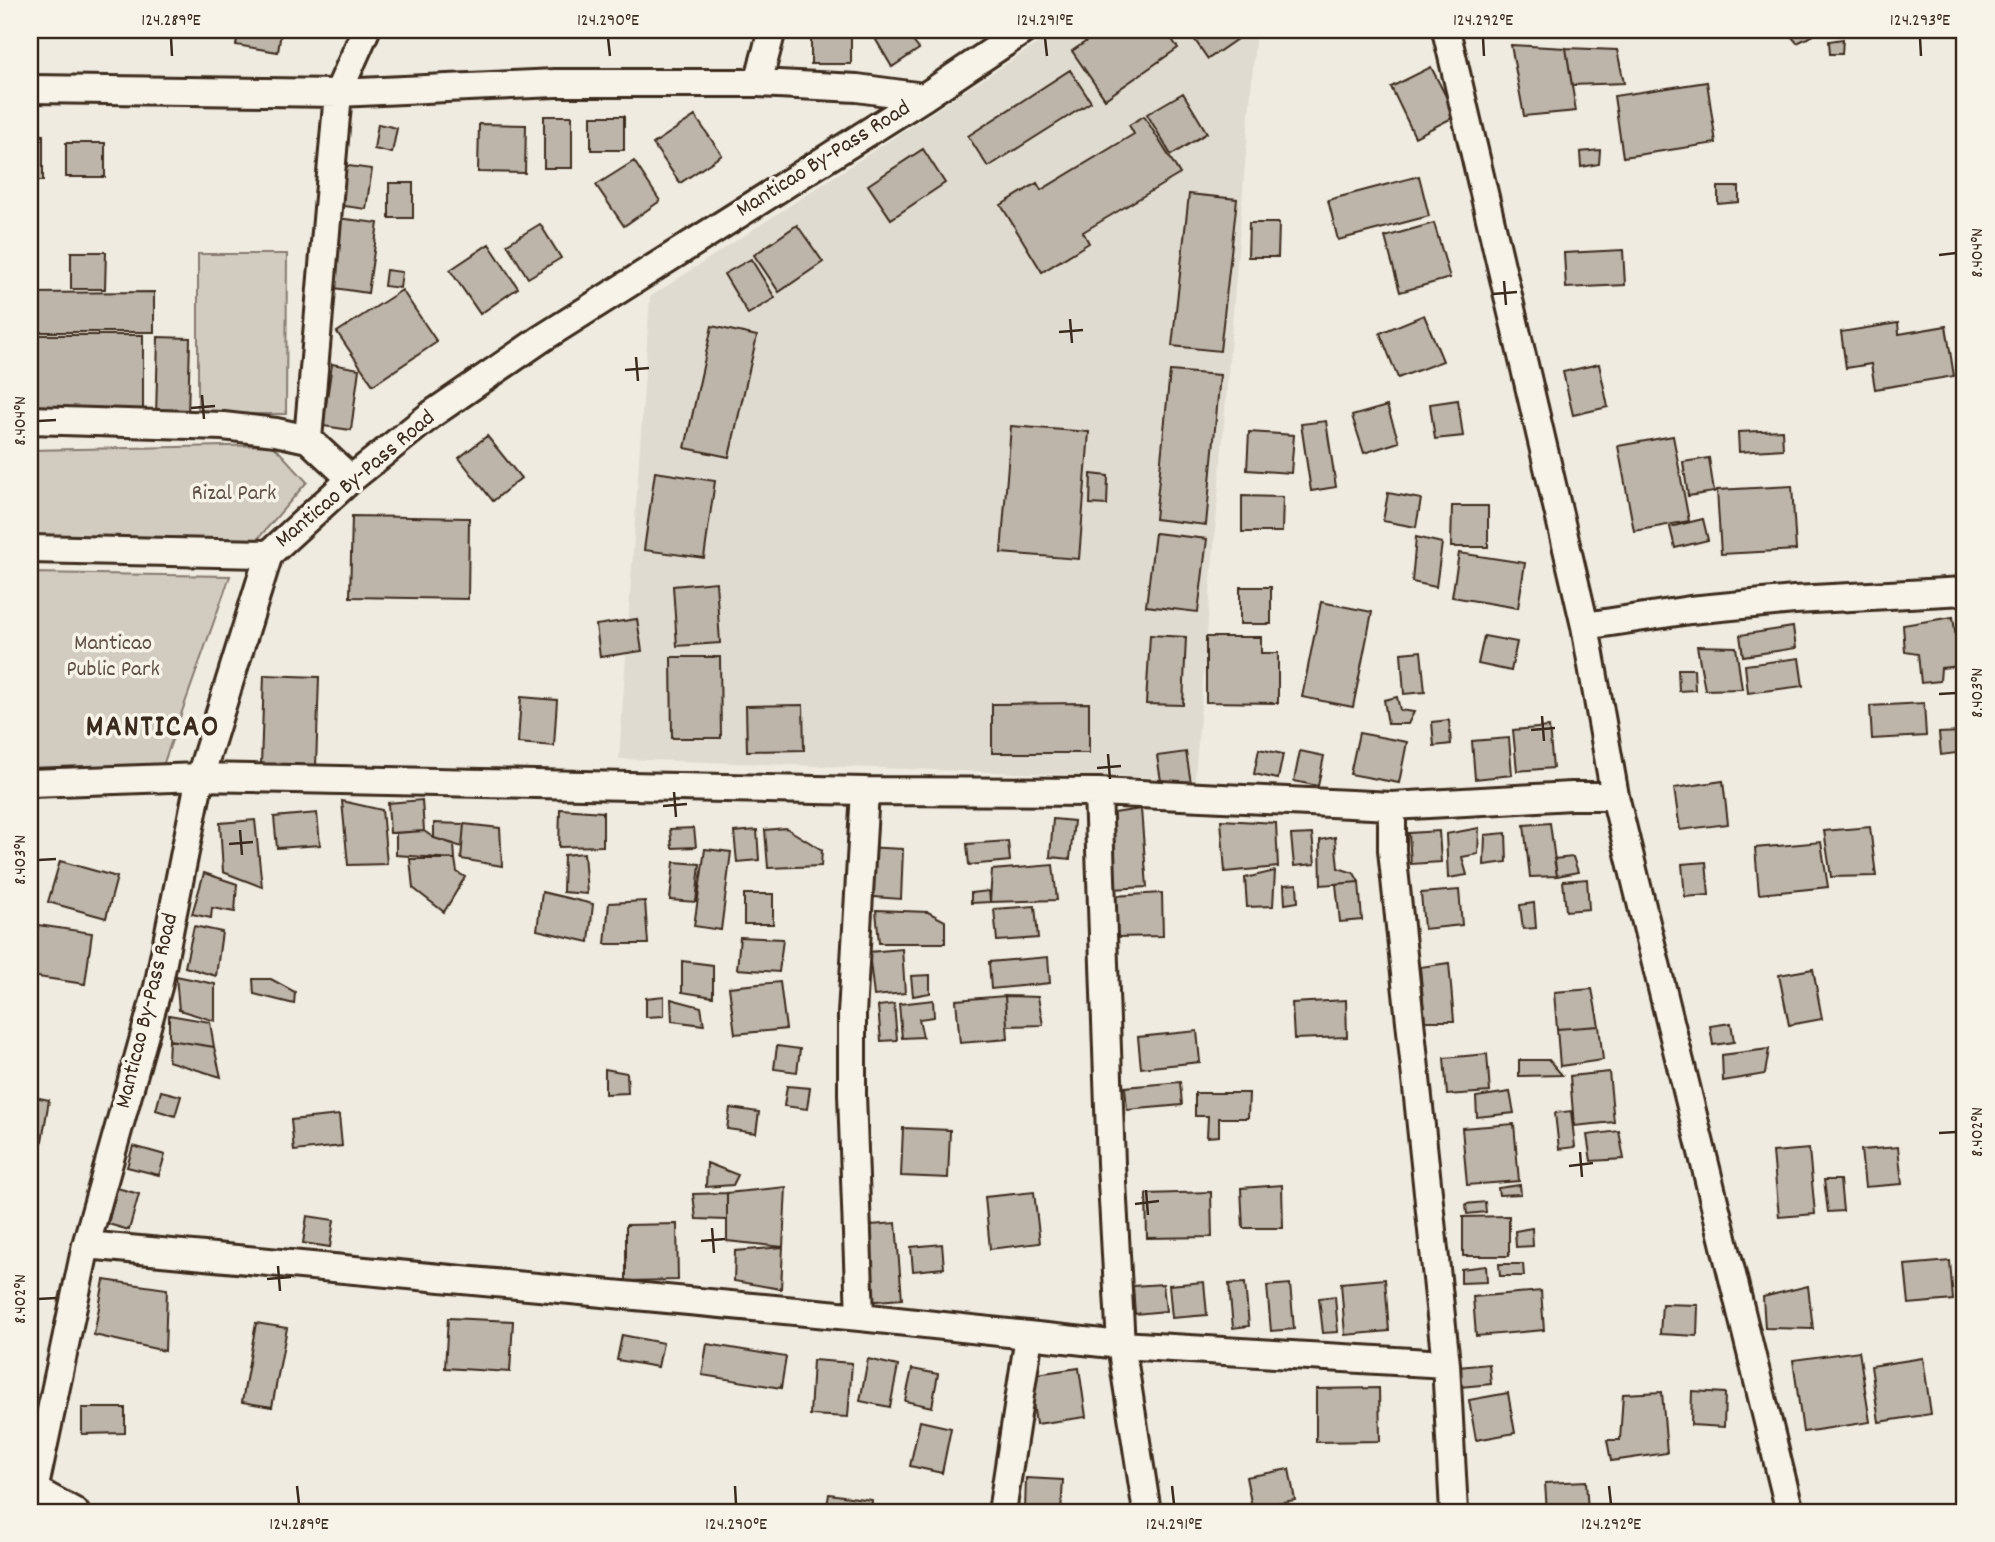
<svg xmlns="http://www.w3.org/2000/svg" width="1995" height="1542" font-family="Dekko,sans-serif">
  <rect width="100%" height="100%" fill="#efebe0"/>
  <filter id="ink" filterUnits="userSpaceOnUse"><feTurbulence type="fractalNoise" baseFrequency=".0143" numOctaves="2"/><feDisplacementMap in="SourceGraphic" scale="14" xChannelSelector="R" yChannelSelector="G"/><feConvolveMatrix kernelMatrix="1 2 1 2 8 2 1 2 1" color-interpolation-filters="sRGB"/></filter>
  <g filter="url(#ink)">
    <path fill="#e0dbd0" d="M 1058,30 L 1256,30 L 1195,779 L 619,759 L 650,297 Z"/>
    <path fill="#d1cbc0" stroke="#867a6f" stroke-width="2" d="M 198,254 L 287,254 L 286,414 L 198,414 Z
      M 273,445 L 307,482 L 256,541 L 30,536 L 30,450 Z
      M 30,573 L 230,576 L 161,771 L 30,775 Z"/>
    <path fill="#bdb5aa" stroke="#3b2a1e" stroke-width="2" d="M 239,30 L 281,32 L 278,52 L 236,45 Z
      M 811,30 L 851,30 L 851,64 L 811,64 Z
      M 894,30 L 904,30 L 919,49 L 892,67 L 876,40 Z
      M 1103,30 L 1165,30 L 1178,48 L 1105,99 L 1072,51 Z
      M 1188,30 L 1250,30 L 1208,59 Z
      M 1786,30 L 1824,30 L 1797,43 Z
      M 1843,39 L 1842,54 L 1830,54 L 1829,41 Z
      M 1511,45 L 1566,48 L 1576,111 L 1524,116 Z
      M 1566,48 L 1617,50 L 1624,83 L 1572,85 Z
      M 1431,67 L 1456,116 L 1415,137 L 1391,87 Z
      M 1070,70 L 1091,102 L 988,167 L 968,136 Z
      M 1707,82 L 1716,143 L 1623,157 L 1614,96 Z
      M 1183,93 L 1207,133 L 1171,155 L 1147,114 Z
      M 544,116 L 572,116 L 572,168 L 544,168 Z
      M 591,116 L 624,116 L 624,150 L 591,150 Z
      M 695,116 L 722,155 L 680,183 L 653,144 Z
      M 1144,116 L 1180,174 L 1083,232 L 1089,243 L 1042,272 L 1001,205 L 1037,183 L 1041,190 L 1134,134 L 1129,125 Z
      M 378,124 L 397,128 L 392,153 L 374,149 Z
      M 479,124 L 526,125 L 525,173 L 478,172 Z
      M 30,134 L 43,135 L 43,181 L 30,181 Z
      M 66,143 L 105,143 L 105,177 L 66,177 Z
      M 923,149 L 945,183 L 891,219 L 868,185 Z
      M 1600,150 L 1599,164 L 1581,167 L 1580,152 Z
      M 634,161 L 660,201 L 624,226 L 596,185 Z
      M 341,165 L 372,169 L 366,209 L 336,205 Z
      M 1419,176 L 1429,216 L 1338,240 L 1328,200 Z
      M 389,183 L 413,183 L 413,218 L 389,218 Z
      M 1718,187 L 1739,187 L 1739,202 L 1718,204 Z
      M 1189,194 L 1237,199 L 1220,351 L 1172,346 Z
      M 337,218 L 378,223 L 368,293 L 327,287 Z
      M 1249,223 L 1279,223 L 1278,257 L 1248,257 Z
      M 1434,223 L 1450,278 L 1400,292 L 1385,237 Z
      M 540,224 L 561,258 L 528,278 L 507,244 Z
      M 797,225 L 823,262 L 779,292 L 754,255 Z
      M 489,244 L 518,288 L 480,314 L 450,270 Z
      M 1623,250 L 1625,285 L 1566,288 L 1564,253 Z
      M 71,252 L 106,252 L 105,289 L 71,289 Z
      M 751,259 L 775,298 L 748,314 L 724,274 Z
      M 386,270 L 402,272 L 400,288 L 384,286 Z
      M 402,290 L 437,342 L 373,385 L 337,332 Z
      M 154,292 L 154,332 L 30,332 L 30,293 Z
      M 1424,315 L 1443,361 L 1398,378 L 1380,333 Z
      M 1898,323 L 1899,334 L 1946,326 L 1954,376 L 1875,389 L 1871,364 L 1846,368 L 1841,332 Z
      M 712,326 L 757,336 L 729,457 L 685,448 Z
      M 30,335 L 143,335 L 143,416 L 30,416 Z
      M 158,337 L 190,338 L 188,417 L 156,417 Z
      M 332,364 L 359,369 L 351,430 L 323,426 Z
      M 1599,364 L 1608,407 L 1573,415 L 1563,372 Z
      M 1170,371 L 1220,375 L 1206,525 L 1155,519 Z
      M 1965,385 L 1965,431 L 1963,431 L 1960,386 Z
      M 1458,400 L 1463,436 L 1435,439 L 1430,404 Z
      M 1387,406 L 1399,442 L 1364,453 L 1352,416 Z
      M 1326,421 L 1336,487 L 1311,491 L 1301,424 Z
      M 1011,426 L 1089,432 L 1079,559 L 1001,553 Z
      M 1782,430 L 1783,449 L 1739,452 L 1738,432 Z
      M 1249,432 L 1294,435 L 1291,473 L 1247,470 Z
      M 487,436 L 521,478 L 493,501 L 459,458 Z
      M 1673,436 L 1689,521 L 1634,531 L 1618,446 Z
      M 1709,458 L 1714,492 L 1688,496 L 1683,462 Z
      M 655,472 L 715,481 L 704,558 L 644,550 Z
      M 1091,474 L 1108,476 L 1107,505 L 1090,504 Z
      M 1792,486 L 1796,550 L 1721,554 L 1717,490 Z
      M 1388,493 L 1421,499 L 1416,527 L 1383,521 Z
      M 1242,496 L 1283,497 L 1282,532 L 1242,532 Z
      M 1452,506 L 1488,506 L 1488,547 L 1451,547 Z
      M 352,516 L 469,518 L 468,599 L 350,597 Z
      M 1703,519 L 1708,540 L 1675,548 L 1670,527 Z
      M 1155,533 L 1207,539 L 1198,612 L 1146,606 Z
      M 1416,537 L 1442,543 L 1436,587 L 1412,582 Z
      M 1459,553 L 1525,563 L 1518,608 L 1452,597 Z
      M 716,582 L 720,643 L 677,646 L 673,586 Z
      M 1240,587 L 1271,587 L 1271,624 L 1240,624 Z
      M 1321,602 L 1372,612 L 1353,707 L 1302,697 Z
      M 1953,617 L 1960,666 L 1941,668 L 1940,681 L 1921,683 L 1918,654 L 1905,652 L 1903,625 Z
      M 637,619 L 642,651 L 600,657 L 596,625 Z
      M 1793,627 L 1796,648 L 1743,656 L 1740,635 Z
      M 1150,635 L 1186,637 L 1183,705 L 1146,704 Z
      M 1484,636 L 1517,642 L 1511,671 L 1478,664 Z
      M 1206,637 L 1261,637 L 1261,653 L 1278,653 L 1278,703 L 1206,702 Z
      M 1697,646 L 1736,647 L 1742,689 L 1705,690 Z
      M 1421,651 L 1425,692 L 1404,694 L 1401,653 Z
      M 671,657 L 720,657 L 721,738 L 672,738 Z
      M 1799,658 L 1803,686 L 1748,693 L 1745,665 Z
      M 1678,669 L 1694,669 L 1695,690 L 1679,691 Z
      M 264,675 L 319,677 L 316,767 L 261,765 Z
      M 521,697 L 557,700 L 554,746 L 518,743 Z
      M 1397,697 L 1400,710 L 1414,712 L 1408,724 L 1388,724 L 1384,700 Z
      M 1089,703 L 1089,753 L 992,753 L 992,704 Z
      M 1924,703 L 1926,736 L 1872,739 L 1870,706 Z
      M 803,705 L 804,750 L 747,751 L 746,706 Z
      M 1449,720 L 1451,744 L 1434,746 L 1432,722 Z
      M 1549,727 L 1553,768 L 1517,771 L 1513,730 Z
      M 1962,732 L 1965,752 L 1941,755 L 1939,733 Z
      M 1359,733 L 1407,742 L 1399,783 L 1350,774 Z
      M 1509,738 L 1512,775 L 1475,779 L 1472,741 Z
      M 1259,749 L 1283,754 L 1278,779 L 1254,774 Z
      M 1300,751 L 1324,756 L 1318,786 L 1294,781 Z
      M 1186,752 L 1191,783 L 1162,787 L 1157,756 Z
      M 1723,781 L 1728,824 L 1680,830 L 1674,788 Z
      M 422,800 L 424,831 L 390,833 L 388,803 Z
      M 342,801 L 382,810 L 387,864 L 348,865 Z
      M 560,809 L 603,812 L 603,846 L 559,847 Z
      M 1141,809 L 1147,887 L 1113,889 L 1107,814 Z
      M 317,813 L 320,845 L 277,848 L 274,817 Z
      M 1053,819 L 1074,821 L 1070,859 L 1050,857 Z
      M 255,820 L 262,887 L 223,872 L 220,823 Z
      M 1221,820 L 1276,823 L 1278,867 L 1225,872 Z
      M 434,823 L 464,824 L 462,847 L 434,838 Z
      M 1550,823 L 1557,876 L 1530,877 L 1524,825 Z
      M 464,824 L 500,828 L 502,866 L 461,859 Z
      M 1870,827 L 1876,876 L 1831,877 L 1824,831 Z
      M 694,828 L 696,847 L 672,848 L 670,829 Z
      M 786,828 L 822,850 L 821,866 L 768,868 L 765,830 Z
      M 1479,828 L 1478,854 L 1462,857 L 1467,875 L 1448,878 L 1446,834 Z
      M 757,830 L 759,860 L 737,862 L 734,832 Z
      M 424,831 L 434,838 L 454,844 L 455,859 L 396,855 L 396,833 Z
      M 1439,831 L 1441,862 L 1411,864 L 1409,833 Z
      M 1506,833 L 1507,862 L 1484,865 L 1485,835 Z
      M 1312,834 L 1315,864 L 1294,866 L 1291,835 Z
      M 1335,837 L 1338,868 L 1354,873 L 1359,882 L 1321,885 L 1320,840 Z
      M 1008,841 L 1010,861 L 969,865 L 967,844 Z
      M 1821,842 L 1828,887 L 1759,894 L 1755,848 Z
      M 863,847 L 903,849 L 901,899 L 860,896 Z
      M 705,849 L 731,852 L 721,930 L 694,926 Z
      M 584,853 L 587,894 L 563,892 L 564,855 Z
      M 1573,857 L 1578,872 L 1557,876 L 1554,859 Z
      M 410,859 L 455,859 L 457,872 L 465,877 L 444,912 L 413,888 Z
      M 60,861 L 117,877 L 106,918 L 48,902 Z
      M 674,862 L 700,864 L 696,902 L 670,900 Z
      M 1706,862 L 1709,895 L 1685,897 L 1682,864 Z
      M 1053,865 L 1057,900 L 990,902 L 992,870 Z
      M 1275,871 L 1273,906 L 1247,907 L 1245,878 Z
      M 204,873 L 237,884 L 235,912 L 212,908 L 211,918 L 192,914 Z
      M 1587,879 L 1589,909 L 1566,911 L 1563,881 Z
      M 1359,882 L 1362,920 L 1340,922 L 1336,884 Z
      M 1297,884 L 1298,902 L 1285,904 L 1284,885 Z
      M 1459,890 L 1462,925 L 1424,929 L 1421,893 Z
      M 989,891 L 990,902 L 971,903 L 971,893 Z
      M 542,892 L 593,904 L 589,942 L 537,930 Z
      M 1162,893 L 1163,936 L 1117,937 L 1114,896 Z
      M 744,894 L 773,894 L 773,924 L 744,924 Z
      M 645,901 L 648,944 L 605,944 L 609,903 Z
      M 1534,903 L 1536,928 L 1523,929 L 1520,905 Z
      M 1035,906 L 1038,938 L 997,941 L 994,909 Z
      M 876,910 L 928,912 L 945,921 L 945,943 L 879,943 Z
      M 38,925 L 92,933 L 85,984 L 31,976 Z
      M 194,926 L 222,932 L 216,976 L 185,967 Z
      M 740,937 L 783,939 L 779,972 L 737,969 Z
      M 902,949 L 905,993 L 874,996 L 869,952 Z
      M 1048,957 L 1050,983 L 991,989 L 989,962 Z
      M 682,961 L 713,965 L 713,997 L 682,992 Z
      M 1449,963 L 1454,1021 L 1425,1021 L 1420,967 Z
      M 1813,969 L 1822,1019 L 1789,1025 L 1779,975 Z
      M 930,975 L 930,993 L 913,996 L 911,976 Z
      M 176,976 L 215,984 L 215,1021 L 179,1010 Z
      M 253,979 L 271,979 L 295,992 L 294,1004 L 254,994 Z
      M 780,982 L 786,1029 L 735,1034 L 729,987 Z
      M 1592,989 L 1599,1026 L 1557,1029 L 1554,992 Z
      M 664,996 L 664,1016 L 646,1017 L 646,998 Z
      M 1005,996 L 1008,1039 L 960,1043 L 956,1000 Z
      M 1005,996 L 1038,997 L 1043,1025 L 1007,1026 Z
      M 671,999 L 701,1007 L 704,1025 L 672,1021 Z
      M 933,1000 L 934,1017 L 919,1019 L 923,1037 L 902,1038 L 899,1004 Z
      M 1346,1000 L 1347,1037 L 1294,1039 L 1292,1003 Z
      M 894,1004 L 897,1040 L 881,1041 L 878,1006 Z
      M 169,1015 L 210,1022 L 214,1047 L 169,1040 Z
      M 1731,1023 L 1734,1042 L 1713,1045 L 1710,1026 Z
      M 1599,1026 L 1603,1060 L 1560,1066 L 1557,1029 Z
      M 1197,1031 L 1200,1062 L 1141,1068 L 1138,1037 Z
      M 169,1040 L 214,1047 L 221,1077 L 168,1061 Z
      M 777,1046 L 800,1049 L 797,1072 L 774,1069 Z
      M 1769,1049 L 1765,1074 L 1723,1081 L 1722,1055 Z
      M 1487,1054 L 1490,1092 L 1447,1095 L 1444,1058 Z
      M 1519,1060 L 1549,1060 L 1562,1075 L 1519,1076 Z
      M 605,1069 L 627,1073 L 628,1093 L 605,1094 Z
      M 1609,1072 L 1614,1122 L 1574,1126 L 1570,1076 Z
      M 1180,1082 L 1182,1105 L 1127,1110 L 1125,1087 Z
      M 787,1086 L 810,1088 L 807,1109 L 784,1106 Z
      M 161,1091 L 181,1096 L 175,1116 L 156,1110 Z
      M 1510,1092 L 1514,1113 L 1477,1117 L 1476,1097 Z
      M 1195,1093 L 1249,1093 L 1248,1118 L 1219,1118 L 1219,1136 L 1207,1137 L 1208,1116 L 1195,1116 Z
      M 30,1096 L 49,1100 L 36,1176 L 30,1175 Z
      M 730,1108 L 759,1112 L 756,1133 L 727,1129 Z
      M 1571,1111 L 1575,1147 L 1559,1149 L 1555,1113 Z
      M 339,1115 L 342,1146 L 294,1151 L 291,1120 Z
      M 1514,1124 L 1519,1181 L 1467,1185 L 1462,1128 Z
      M 903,1128 L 950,1130 L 948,1178 L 901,1176 Z
      M 1619,1131 L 1624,1159 L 1591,1161 L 1587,1135 Z
      M 133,1146 L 165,1155 L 159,1175 L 127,1167 Z
      M 1898,1147 L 1902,1184 L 1865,1187 L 1861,1150 Z
      M 1809,1149 L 1815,1214 L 1779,1217 L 1773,1152 Z
      M 707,1163 L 738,1175 L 733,1185 L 706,1187 Z
      M 1824,1180 L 1840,1180 L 1843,1211 L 1828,1212 Z
      M 1282,1185 L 1283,1228 L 1243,1228 L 1241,1188 Z
      M 1520,1185 L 1521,1194 L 1499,1195 L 1498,1188 Z
      M 786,1187 L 783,1247 L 727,1241 L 727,1193 Z
      M 117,1188 L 139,1194 L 129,1230 L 108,1224 Z
      M 1034,1192 L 1040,1243 L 990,1249 L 985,1197 Z
      M 1211,1192 L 1212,1237 L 1147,1238 L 1146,1194 Z
      M 727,1193 L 727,1220 L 696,1219 L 693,1194 Z
      M 1485,1202 L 1486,1212 L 1467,1214 L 1466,1204 Z
      M 307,1216 L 334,1220 L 330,1247 L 303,1243 Z
      M 1509,1216 L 1509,1256 L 1463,1256 L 1463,1217 Z
      M 896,1223 L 902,1299 L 864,1302 L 858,1226 Z
      M 677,1224 L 678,1280 L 626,1281 L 626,1225 Z
      M 1532,1228 L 1533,1246 L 1516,1247 L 1515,1231 Z
      M 942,1244 L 944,1268 L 913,1271 L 911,1247 Z
      M 783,1247 L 781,1289 L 734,1281 L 735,1251 Z
      M 1950,1261 L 1953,1300 L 1909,1304 L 1905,1265 Z
      M 1499,1264 L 1523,1264 L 1524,1276 L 1500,1276 Z
      M 1486,1266 L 1487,1282 L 1461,1283 L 1461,1269 Z
      M 1385,1279 L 1389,1331 L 1345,1335 L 1341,1283 Z
      M 104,1280 L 167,1289 L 165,1351 L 94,1335 Z
      M 1204,1282 L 1207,1315 L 1172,1318 L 1169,1285 Z
      M 1245,1283 L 1249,1326 L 1233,1328 L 1229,1284 Z
      M 1163,1284 L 1166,1311 L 1135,1314 L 1133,1286 Z
      M 1290,1284 L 1294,1329 L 1271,1331 L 1267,1286 Z
      M 1808,1286 L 1813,1329 L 1765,1328 L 1763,1297 Z
      M 1541,1291 L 1544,1330 L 1476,1336 L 1473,1297 Z
      M 1335,1296 L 1338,1332 L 1323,1333 L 1319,1298 Z
      M 1662,1304 L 1698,1305 L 1697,1336 L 1660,1334 Z
      M 448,1318 L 513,1321 L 510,1372 L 445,1368 Z
      M 256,1323 L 287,1328 L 272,1407 L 242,1402 Z
      M 622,1335 L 663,1343 L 658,1367 L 617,1360 Z
      M 707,1344 L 786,1357 L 781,1388 L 702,1375 Z
      M 1859,1351 L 1870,1422 L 1803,1432 L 1793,1360 Z
      M 1923,1358 L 1931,1414 L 1879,1422 L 1871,1366 Z
      M 868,1359 L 898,1366 L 890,1407 L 860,1401 Z
      M 813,1360 L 852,1363 L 848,1417 L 810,1415 Z
      M 1489,1364 L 1491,1384 L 1450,1388 L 1448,1368 Z
      M 1079,1368 L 1086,1417 L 1036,1424 L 1029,1375 Z
      M 912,1369 L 938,1374 L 932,1407 L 905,1401 Z
      M 1379,1388 L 1380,1441 L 1316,1442 L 1316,1389 Z
      M 1692,1391 L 1725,1393 L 1724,1427 L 1691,1425 Z
      M 1662,1392 L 1667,1453 L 1611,1461 L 1607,1440 L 1620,1440 L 1623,1394 Z
      M 1508,1393 L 1515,1433 L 1476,1440 L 1469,1400 Z
      M 82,1408 L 125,1408 L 125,1433 L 82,1434 Z
      M 920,1421 L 951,1428 L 942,1473 L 910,1466 Z
      M 1289,1469 L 1295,1500 L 1252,1507 L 1246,1477 Z
      M 1026,1478 L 1063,1480 L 1061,1512 L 1025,1510 Z
      M 1586,1481 L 1588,1512 L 1547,1512 L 1545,1483 Z
      M 829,1494 L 872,1500 L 871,1512 L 826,1512 Z"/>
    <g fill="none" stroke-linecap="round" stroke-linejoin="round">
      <g stroke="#3b2a1e" stroke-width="32">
        <path id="minor" d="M 1446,30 L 1585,626 L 1615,796 L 1790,1512
          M 758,83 L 772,30
          M 30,89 L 338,93 L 556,83 L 758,83 L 857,88 L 924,97
          M 30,420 L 223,426 L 276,432 L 308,439
          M 351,479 L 308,439 L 338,93 L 366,30
          M 30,549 L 269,554
          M 1585,626 L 1690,610 L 1794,600 L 1965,591
          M 30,783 L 200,777 L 865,791 L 1098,792 L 1392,806 L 1572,796 L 1615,796
          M 1098,792 L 1111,1164 L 1121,1345 L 1147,1512
          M 1392,806 L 1392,850 L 1446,1364 L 1454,1512
          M 86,1245 L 860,1317 L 1121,1345 L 1446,1364
          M 860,1317 L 852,1094 L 852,1014 L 865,791
          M 35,1490 L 75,1512
          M 30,1510 L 86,1245 L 158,987 L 200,777 L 269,554 L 351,479 L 432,414 L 541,339 L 924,97 L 1024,30
          M 1002,1512 L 1029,1336"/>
      </g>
      <use href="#minor" stroke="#f7f3e8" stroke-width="26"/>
    </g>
  </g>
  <path fill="none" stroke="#3b2a1e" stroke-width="2.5" d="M 171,38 L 172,56M 608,38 L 610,56M 1045,38 L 1047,56M 1483,38 L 1484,56M 1920,38 L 1921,56M 1939,255 L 1956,253M 1504,281 L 1506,305M 1493,294 L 1517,292M 1070,319 L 1072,343M 1059,332 L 1083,330M 636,357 L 638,381M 625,370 L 649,368M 202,395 L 204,419M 191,408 L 215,406M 38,421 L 56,420M 1939,694 L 1956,693M 1542,716 L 1544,741M 1531,730 L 1555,728M 1108,754 L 1110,779M 1097,768 L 1121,766M 674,792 L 676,817M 663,806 L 687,804M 240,830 L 242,855M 229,844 L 253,842M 38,860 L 56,859M 1939,1133 L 1956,1132M 1580,1152 L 1582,1177M 1569,1166 L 1593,1163M 1146,1190 L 1148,1215M 1135,1204 L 1159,1201M 712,1228 L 714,1253M 701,1241 L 725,1239M 278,1266 L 280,1291M 267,1279 L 291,1277M 38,1299 L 56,1298M 297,1486 L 299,1504M 735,1486 L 736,1504M 1172,1486 L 1174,1504M 1609,1486 L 1611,1504"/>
  <g text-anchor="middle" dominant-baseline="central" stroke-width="7" stroke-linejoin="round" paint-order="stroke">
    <g font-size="23" fill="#3b2a1e" stroke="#f7f3e8">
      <text transform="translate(824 160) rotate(-32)">Manticao By-Pass Road</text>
      <text transform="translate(356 480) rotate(-40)">Manticao By-Pass Road</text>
      <text transform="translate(148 1011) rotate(-76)">Manticao By-Pass Road</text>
    </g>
    <g font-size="23" fill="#605246" stroke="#f7f3e8">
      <text x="234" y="494">Rizal Park</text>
      <text x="113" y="644">Manticao<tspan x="113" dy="26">Public Park</tspan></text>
    </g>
    <g font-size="30" font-weight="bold" letter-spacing="2" fill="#3b2a1e" stroke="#f7f3e8">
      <text x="153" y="729">MANTICAO</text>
    </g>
  </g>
  <rect width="1995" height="1542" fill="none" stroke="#f7f3e8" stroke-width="77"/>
  <rect x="38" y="38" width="1918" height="1466" fill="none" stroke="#3b2a1e" stroke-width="2.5"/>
  <g font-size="18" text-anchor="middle" fill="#3b2a1e">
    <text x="171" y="25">124.289°E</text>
    <text x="608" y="25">124.290°E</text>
    <text x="1045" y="25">124.291°E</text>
    <text x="1483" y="25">124.292°E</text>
    <text x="1920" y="25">124.293°E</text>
    <text transform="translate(1976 253) rotate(-90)" y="6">8.404°N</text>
    <text transform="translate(19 421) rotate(-90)" y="6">8.404°N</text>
    <text transform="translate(1976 693) rotate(-90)" y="6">8.403°N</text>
    <text transform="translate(19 860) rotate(-90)" y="6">8.403°N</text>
    <text transform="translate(1976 1132) rotate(-90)" y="6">8.402°N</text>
    <text transform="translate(19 1299) rotate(-90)" y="6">8.402°N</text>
    <text x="299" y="1529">124.289°E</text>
    <text x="736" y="1529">124.290°E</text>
    <text x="1174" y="1529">124.291°E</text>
    <text x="1611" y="1529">124.292°E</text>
  </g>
</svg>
